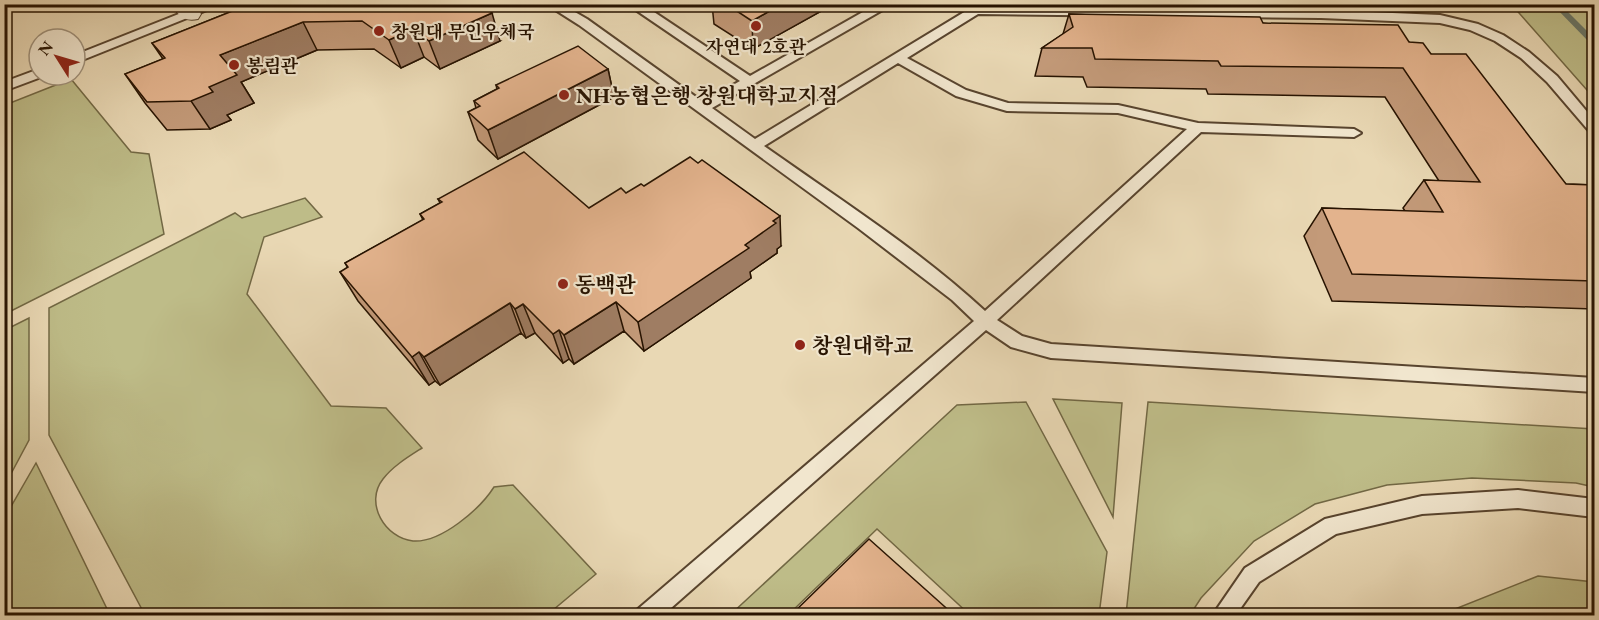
<svg xmlns="http://www.w3.org/2000/svg" width="1599" height="620" font-family="'EB Garamond','Noto Serif KR',serif">
  <rect width="100%" height="100%" fill="#e9d8b4"/>
  <filter id="stains"><feTurbulence type="fractalNoise" baseFrequency=".00333" numOctaves="4"/><feColorMatrix values="0 0 0 0 .2 0 0 0 0 .09 0 0 0 0 .02 0 0 0 .5 -.17"/></filter>
  <radialGradient id="worn" r=".72"><stop offset=".6" stop-color="#630" stop-opacity="0"/><stop offset="1" stop-color="#630" stop-opacity=".3"/></radialGradient>
  <path fill="#bebc88" stroke="#726844" stroke-width="1.5" d="M 1307,4 L 1311,10 L 1130,5 L 1130,4 Z
    M 1512,5 L 1594,5 L 1594,98 Z
    M 71,79 L 131,152 L 149,154 L 164,234 L 5,314 L 5,105 Z
    M 305,198 L 322,217 L 264,237 L 247,294 L 331,406 L 386,408 L 422,448 C 408,457 393,466 383,479 C 364,503 385,538 413,541 C 441,543 480,509 494,487 L 513,485 L 596,574 L 547,615 L 145,615 L 49,435 L 49,308 L 235,213 L 242,218 Z
    M 29,318 L 29,440 L 5,485 L 5,330 Z
    M 1053,399 L 1122,403 L 1113,517 Z
    M 1026,402 L 1107,552 L 1099,615 L 970,615 L 877,529 L 788,615 L 730,615 L 957,405 Z
    M 1148,402 L 1594,429 L 1594,487 L 1576,483 L 1472,478 L 1387,485 L 1315,504 L 1254,541 L 1201,598 L 1190,615 L 1126,615 Z
    M 36,463 L 110,615 L 5,615 L 5,517 Z
    M 1538,576 L 1594,582 L 1594,615 L 1440,615 Z"/>
  <g fill="none" stroke-linecap="round" stroke-linejoin="round">
    <path fill="#6a7768" fill-rule="evenodd" d="M 1552,4 L 1560,4 L 1594,38 L 1594,44 L 1591,44 Z"/>
    <g stroke="#58442e" stroke-width="4">
      <path id="lane" d="M 204,4 L 222,4 L 75,63 L 75,55 Z
        M 546,4 L 561,4 L 587,19 L 703,102 L 740,81 L 627,4 L 642,4 L 750,76 L 877,4 L 893,4 L 712,108 L 755,139 L 966,11 L 946,4 L 1321,10 L 1440,15 L 1478,24 L 1503,35 L 1529,52 L 1557,76 L 1594,120 L 1594,132 L 1589,131 L 1547,82 L 1521,58 L 1495,41 L 1470,30 L 1440,23 L 1321,18 L 978,14 L 907,58 L 966,90 L 1008,103 L 1118,105 L 1198,123 L 1354,129 L 1361,133 L 1354,137 L 1201,132 L 997,320 L 1022,336 L 1051,344 L 1594,378 L 1594,392 L 1051,358 L 1011,347 L 986,330 L 662,616 L 635,616 L 638,609 L 974,321 L 952,300 L 858,228 L 579,25 ZM 898,63 L 956,96 L 1007,111 L 1118,113 L 1187,129 L 985,311 C 918,249 839,199 764,146 Z
        M 39,69 L 39,75 L 44,76 L 4,91 L 4,82 Z
        M 1518,490 L 1594,499 L 1594,517 L 1518,508 L 1422,514 L 1336,534 L 1259,582 L 1235,616 L 1212,616 L 1245,568 L 1325,519 L 1422,496 Z"/>
    </g>
    <g stroke="#58442e" stroke-width="2">
      <path id="street" d="M 171,4 L 194,4 L 201,14 L 198,19 C 184,22 179,16 171,4 Z"/>
    </g>
    <use href="#lane" fill="#f1e6ce" fill-rule="evenodd"/>
    <use href="#street" fill="#f1e6ce" fill-rule="evenodd"/>
  </g>
  <path fill="#c39a79" stroke="#271301" stroke-width="1.5" d="M 250,4 L 500,41 L 440,69 L 424,57 L 401,68 L 374,49 L 317,50 L 241,82 L 254,103 L 227,115 L 231,120 L 210,129 L 167,130 L 145,103 L 125,74 L 163,59 L 152,43 Z
    M 712,4 L 834,4 L 753,49 L 714,24 Z
    M 1069,14 L 1263,23 L 1409,42 L 1431,54 L 1566,184 L 1594,185 L 1594,309 L 1332,301 L 1304,236 L 1322,208 L 1405,211 L 1403,208 L 1424,180 L 1439,181 L 1385,97 L 1208,94 L 1206,89 L 1087,87 L 1083,77 L 1035,76 L 1042,48 L 1063,34 Z
    M 608,69 L 614,97 L 498,159 L 478,140 L 468,112 L 476,108 L 474,101 L 497,89 L 496,85 Z
    M 644,186 L 781,246 L 777,249 L 777,253 L 750,272 L 751,278 L 644,351 L 624,331 L 574,364 L 569,359 L 563,363 L 535,333 L 526,338 L 521,333 L 440,385 L 435,381 L 429,385 L 358,301 L 340,272 L 348,268 L 345,263 L 423,220 L 420,214 L 440,203 L 438,199 L 589,208 Z"/>
  <path fill="#9f7d63" stroke="#271301" stroke-width="1.5" d="M 782,4 L 834,4 L 753,49 L 752,21 Z
    M 492,13 L 500,41 L 440,69 L 429,41 Z
    M 303,22 L 317,50 L 241,82 L 254,103 L 227,115 L 231,120 L 210,129 L 191,101 L 209,87 L 220,55 Z
    M 413,29 L 424,57 L 401,68 L 389,40 Z
    M 608,69 L 614,97 L 498,159 L 488,130 Z
    M 780,216 L 781,246 L 777,249 L 777,253 L 750,272 L 751,278 L 644,351 L 638,322 L 745,245 L 773,221 Z
    M 616,302 L 624,331 L 574,364 L 564,335 Z
    M 510,303 L 521,333 L 440,385 L 424,357 Z
    M 523,304 L 535,333 L 526,338 L 515,309 Z
    M 559,330 L 569,359 L 563,363 L 553,334 Z
    M 419,352 L 435,381 L 429,385 L 412,357 Z"/>
  <path fill="#e3b38d" stroke="#271301" stroke-width="1.5" d="M 250,4 L 480,4 L 492,13 L 429,41 L 413,29 L 389,40 L 362,21 L 303,22 L 220,55 L 237,75 L 209,87 L 213,92 L 191,101 L 147,102 L 125,74 L 165,58 L 152,43 Z
    M 726,4 L 782,4 L 752,21 Z
    M 1069,14 L 1260,17 L 1263,23 L 1398,25 L 1409,42 L 1423,43 L 1431,54 L 1466,54 L 1566,184 L 1594,185 L 1594,281 L 1352,274 L 1322,208 L 1443,212 L 1424,180 L 1480,182 L 1403,68 L 1221,66 L 1218,61 L 1095,59 L 1092,48 L 1042,48 L 1073,27 Z
    M 578,46 L 608,69 L 488,130 L 468,112 L 480,106 L 474,101 L 499,88 L 496,85 Z
    M 524,152 L 589,208 L 621,188 L 626,193 L 641,184 L 644,186 L 690,157 L 698,163 L 702,160 L 780,216 L 773,221 L 776,223 L 745,245 L 749,248 L 638,322 L 616,302 L 564,335 L 559,330 L 553,334 L 523,304 L 515,309 L 510,303 L 424,357 L 419,352 L 412,357 L 340,272 L 348,267 L 345,263 L 424,219 L 420,214 L 442,202 L 438,199 Z
    M 869,539 L 954,615 L 791,615 Z"/>
  <g fill="#8f2418" stroke="#f1e6ce" stroke-width="2">
    <circle cx="756" cy="26" r="6"/>
    <circle cx="379" cy="31" r="6"/>
    <circle cx="234" cy="65" r="6"/>
    <circle cx="564" cy="95" r="6"/>
    <circle cx="563" cy="284" r="6"/>
    <circle cx="800" cy="345" r="6"/>
  </g>
  <g text-anchor="middle" dominant-baseline="central" stroke-width="4.5" stroke-linejoin="round" paint-order="stroke">
    <g font-size="18" font-weight="bold" fill="#271301" stroke="#f1e6ce" text-anchor="start">
      <text x="391" y="31">창원대 무인우체국</text>
      <text x="756" y="46" text-anchor="middle">자연대 2호관</text>
      <text x="246" y="65">봉림관</text>
    </g>
    <g font-size="21" font-weight="bold" fill="#271301" stroke="#f1e6ce" text-anchor="start">
      <text x="576" y="95">NH농협은행 창원대학교지점</text>
      <text x="575" y="284">동백관</text>
      <text x="812" y="345">창원대학교</text>
    </g>
  </g>
  <rect width="1599" height="620" fill="none" stroke="#e9d8b4" stroke-width="24"/>
  <rect x="6" y="6" width="1587" height="608" fill="none" stroke="#271301" stroke-width="3"/>
  <rect x="12" y="12" width="1575" height="596" fill="none" stroke="#271301" stroke-width="1.5"/>
  <g transform="translate(57 57) rotate(307)"><circle r="28" fill="#f1e6ce" stroke="#a0927c" stroke-width="1.5"/>
  <path d="M0-4.5L10 22L0 15L-10 22Z" fill="#8f2418"/>
  <text y="-9" font-size="16" font-weight="bold" text-anchor="middle" fill="#271301">N</text>
  </g>
  <rect width="100%" height="100%" filter="url(#stains)"/>
  <rect width="100%" height="100%" fill="url(#worn)"/>
</svg>
